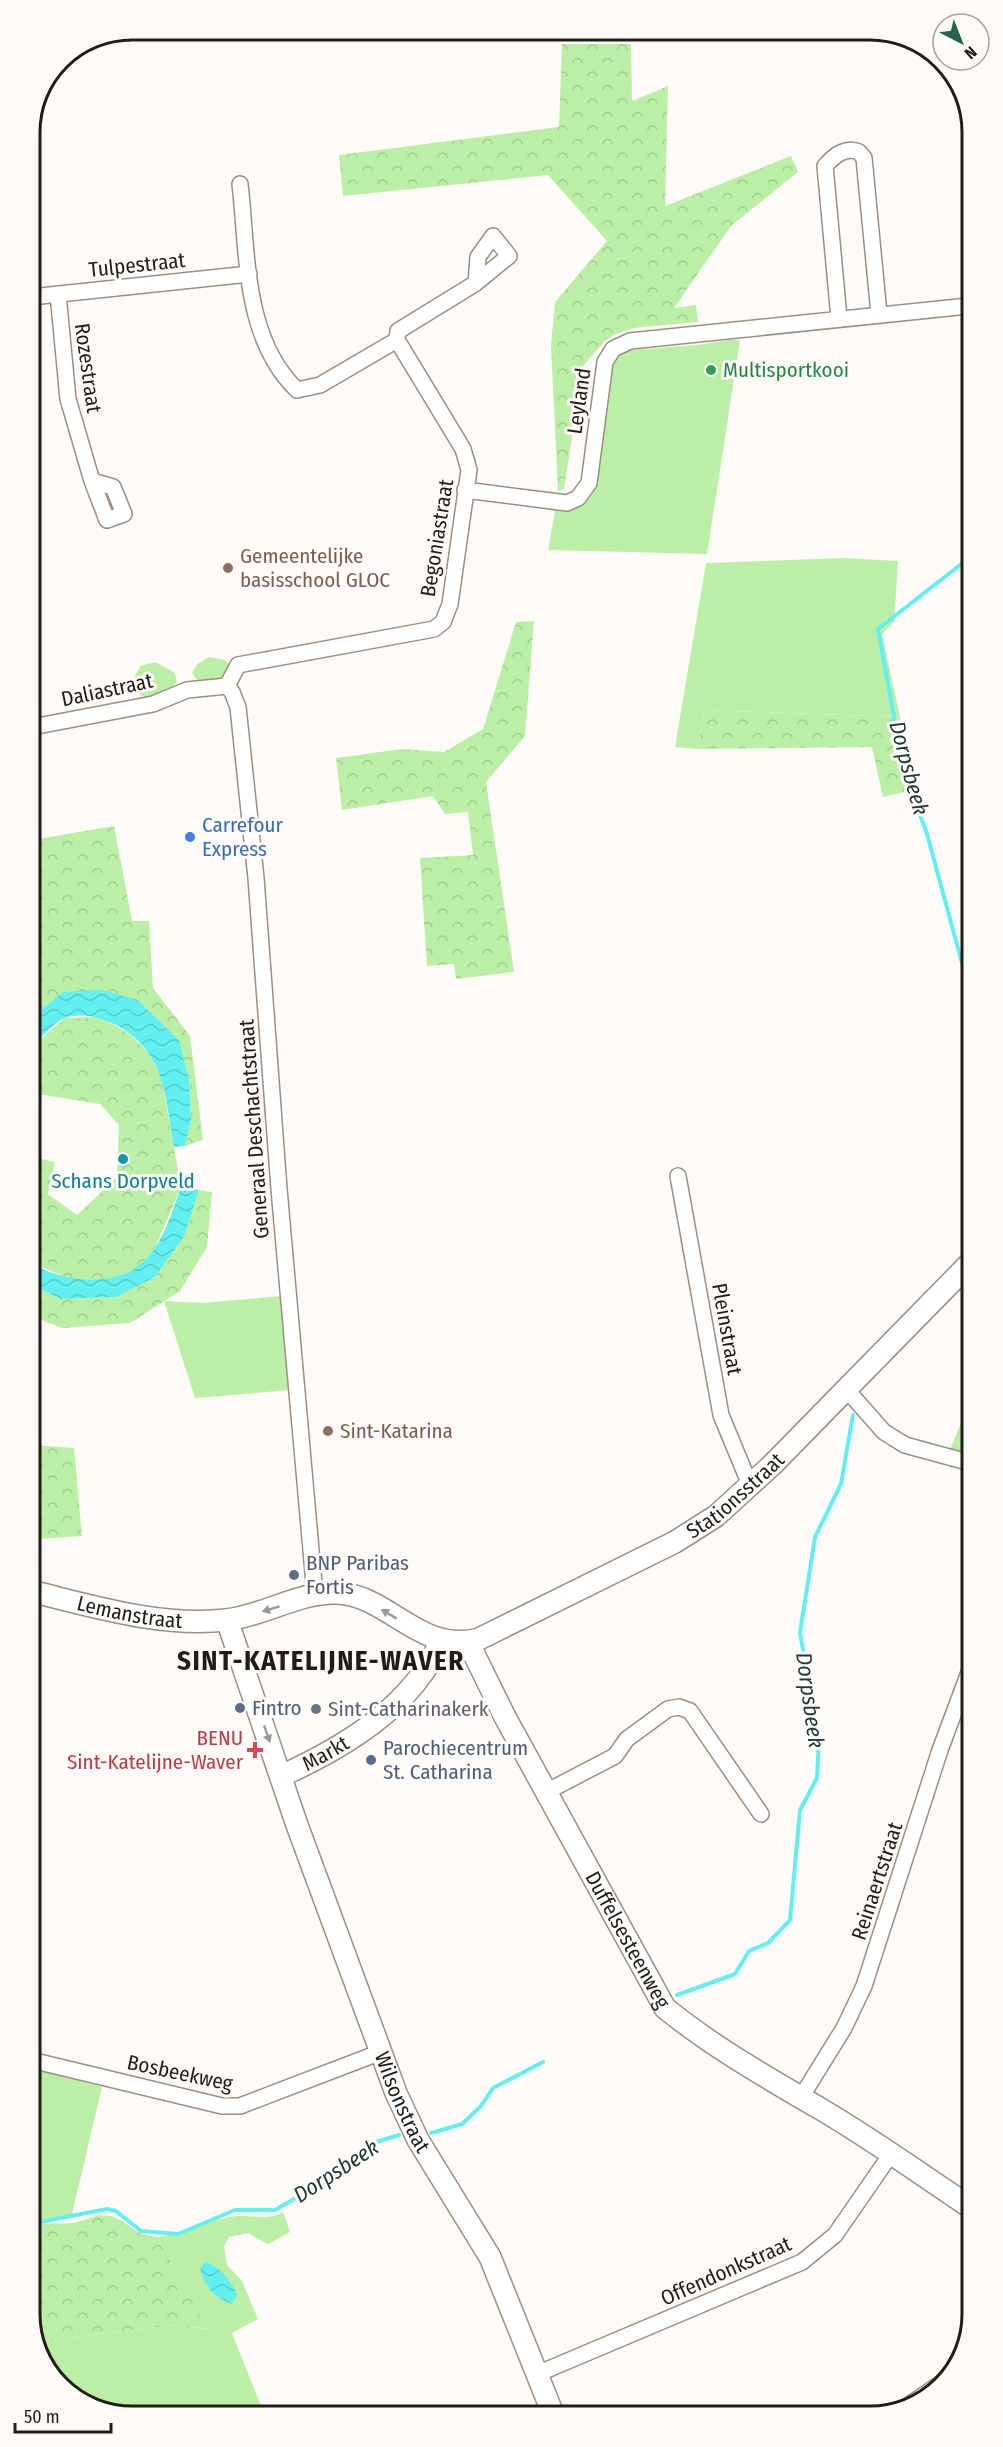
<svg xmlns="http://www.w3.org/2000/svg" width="1003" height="2447" font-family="'Fira Sans Condensed',sans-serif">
  <defs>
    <pattern id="forest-crowns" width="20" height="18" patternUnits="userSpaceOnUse" patternTransform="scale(1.5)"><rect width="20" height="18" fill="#bcefa6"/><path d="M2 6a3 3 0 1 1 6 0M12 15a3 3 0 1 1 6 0" fill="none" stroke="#a1cc8e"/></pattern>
    <pattern id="water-waves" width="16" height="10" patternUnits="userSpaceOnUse" patternTransform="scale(1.5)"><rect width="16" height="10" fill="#61efef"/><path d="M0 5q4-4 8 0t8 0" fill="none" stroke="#54cccc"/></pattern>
  </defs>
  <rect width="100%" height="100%" fill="#fefaf7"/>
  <path fill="#bcefa6" d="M 728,340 L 740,340 L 707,554 L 548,550 L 555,511 C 579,509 586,505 597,484 L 610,369 L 618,356 L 630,350 L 698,345 Z
    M 845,558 L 898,561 L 894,622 L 882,634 L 900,717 L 704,710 L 698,749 L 675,747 L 706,563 Z
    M 209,657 L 225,660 L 229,666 L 226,675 L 217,681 L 197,680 L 192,673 L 197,664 Z
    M 155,662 L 175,673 L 177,683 L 161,695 L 145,698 L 137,692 L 134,678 L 140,666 Z
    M 282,1296 L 291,1390 L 195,1398 L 164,1301 L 202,1303 Z
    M 36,2069 L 102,2087 L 71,2218 L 35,2222 Z
    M 283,2212 L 290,2232 L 268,2244 L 248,2233 L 229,2237 L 224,2246 L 227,2265 L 242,2281 L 258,2319 L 232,2333 L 265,2416 L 126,2417 L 70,2396 L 35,2347 L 35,2342 L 172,2325 L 207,2329 L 158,2237 C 184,2233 212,2218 237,2216 C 253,2215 268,2221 283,2212 Z"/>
  <path fill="url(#forest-crowns)" d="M 562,44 L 631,44 L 632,101 L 668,86 L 665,206 L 791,156 L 798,172 L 731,226 L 674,308 L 696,305 L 698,322 L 633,328 L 614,335 L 604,342 L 583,366 L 564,489 L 558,491 L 551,346 L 555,302 L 607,241 L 548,175 L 343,196 L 339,155 L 559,127 Z
    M 534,621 L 525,736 L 486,782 L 514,972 L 456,979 L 454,964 L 427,966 L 420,858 L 473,855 L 468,812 L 445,814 L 433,796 L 342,810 L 336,758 L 402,749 L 444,752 L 483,729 L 516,622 Z
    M 704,710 L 900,717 L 914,790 L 883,797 L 872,747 L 698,749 Z
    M 114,826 L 132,921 L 149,921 L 153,988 L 190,1036 L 203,1140 L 185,1146 L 191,1120 L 189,1078 L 179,1040 L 138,1000 L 63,992 L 32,1017 L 32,840 Z
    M 101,1017 L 131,1035 L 149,1053 L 162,1080 L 181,1187 L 156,1246 L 141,1266 L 118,1277 L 99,1281 L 67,1278 L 33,1263 L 33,1157 L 55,1162 L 48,1194 L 77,1215 L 117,1177 L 119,1125 L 100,1104 L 32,1093 L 32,1050 L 37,1042 L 65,1018 Z
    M 199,1190 L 212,1192 L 207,1247 L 180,1291 L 130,1323 L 62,1328 L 33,1317 L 33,1286 L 61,1299 L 115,1297 L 155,1277 L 184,1237 Z
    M 971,1398 L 971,1458 L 949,1452 Z
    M 33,1445 L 74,1448 L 82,1536 L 37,1539 Z
    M 99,2215 C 128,2215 128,2235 158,2237 L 208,2329 L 172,2325 L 35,2342 L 35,2224 L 74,2223 Z"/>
  <path fill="url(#water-waves)" d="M 102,990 L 138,1000 L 179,1040 L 189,1078 L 191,1120 L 185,1146 L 174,1147 C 168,1116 167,1081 149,1054 C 134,1030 94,1008 65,1018 C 54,1022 38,1040 32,1050 L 32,1017 L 63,992 Z
    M 181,1187 L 199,1190 L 184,1237 L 155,1277 L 116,1297 L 61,1299 L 33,1286 L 33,1263 C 46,1273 64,1277 80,1279 C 148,1285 162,1242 181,1187 Z
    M 205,2262 C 219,2265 232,2282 237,2295 L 232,2304 C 214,2298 205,2287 200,2268 Z"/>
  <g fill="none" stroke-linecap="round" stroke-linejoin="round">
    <path stroke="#61efef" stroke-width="4" d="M 969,558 L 878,629 L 904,771 L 927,834 L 966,978 L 970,1018
      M 677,1995 L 735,1974 L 749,1951 L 768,1943 L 790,1920 L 800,1810 L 817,1778 L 819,1738 L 800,1633 L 815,1537 L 841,1484 L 853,1415
      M 431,2133 L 462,2124 L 481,2106 L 493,2088 L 543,2062
      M 35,2223 L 107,2209 L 116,2211 L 141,2231 L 178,2234 L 235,2210 L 275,2210 L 341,2172 L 373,2143 L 399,2135"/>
    <g stroke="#9e8d81" stroke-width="18">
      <path id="street" d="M 58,294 L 68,399 L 92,481 L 113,487 L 124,514 L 107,520 L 92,481
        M 31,297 L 249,274
        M 839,318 L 825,166 C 834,156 845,146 859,152 L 864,158 L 879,314
        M 397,340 L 398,331 L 476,283 L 509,256 L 493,236 L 478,257 L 476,283
        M 465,490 L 567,503 L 578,498 L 589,483 L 605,362 L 613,349 L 630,341 L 968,306
        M 227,686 L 232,692 L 238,707 L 256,878 L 279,1189 L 315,1595
        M 227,686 L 238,665 L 434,629 L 443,622 L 450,604 L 469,470 L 463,449 L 397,340 L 320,385 L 297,390 C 243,338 248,253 240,184
        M 32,727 L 153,704 L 187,690 L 227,686
        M 678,1176 L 721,1415 L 750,1485
        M 846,1389 L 884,1432 L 905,1445 L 971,1463
        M 546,1792 L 615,1756 L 627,1739 L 668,1709 L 679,1707 L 690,1711 L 761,1814
        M 35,2061 L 222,2106 L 240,2106 L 381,2052
        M 800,2099 L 844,2028 L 864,1986 L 940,1750 L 971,1667
        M 537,2374 L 802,2262 L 835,2235 L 891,2154
        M 899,2412 L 940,2384 L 955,2369"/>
    </g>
    <g stroke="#9e8d81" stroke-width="24">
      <g id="secondary">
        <path id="s1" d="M 34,1592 C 96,1607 161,1627 226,1620 C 263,1616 299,1592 336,1593 C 388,1594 420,1655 479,1639 L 675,1542 L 716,1516 L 772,1465 L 970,1263"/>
        <path id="s2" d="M 227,1620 L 297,1825 L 396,2093 L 418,2140 L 490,2257 L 553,2414"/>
        <path id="s3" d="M 468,1642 L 505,1717 L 665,2008 C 713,2047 766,2077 819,2108 C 872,2139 922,2175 973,2209"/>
        <path id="s4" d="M 281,1776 C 343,1748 414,1706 441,1640"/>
      </g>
    </g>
    <use href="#street" stroke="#fff" stroke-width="15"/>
    <use href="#secondary" stroke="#fff" stroke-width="21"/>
  </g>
  <defs><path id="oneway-solid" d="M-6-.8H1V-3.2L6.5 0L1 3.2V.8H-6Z" transform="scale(1.5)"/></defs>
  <g fill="#9c9997">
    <use href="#oneway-solid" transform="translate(271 1609) rotate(163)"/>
    <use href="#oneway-solid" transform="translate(389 1614) rotate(-149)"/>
    <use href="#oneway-solid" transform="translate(267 1734) rotate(71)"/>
  </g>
  <circle fill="#2e9e5b" stroke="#fefaf7" stroke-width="2" cx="711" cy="370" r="6"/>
  <g fill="#8d6e63" stroke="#fefaf7" stroke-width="2">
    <circle cx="228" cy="568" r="6"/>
    <circle cx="328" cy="1431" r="6"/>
  </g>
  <circle fill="#3f7fe0" stroke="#fefaf7" stroke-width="2" cx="190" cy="837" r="6"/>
  <circle fill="#0f9aa8" stroke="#fefaf7" stroke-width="2" cx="123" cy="1159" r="6"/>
  <g fill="#5c6f8a" stroke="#fefaf7" stroke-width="2">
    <circle cx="294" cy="1575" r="6"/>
    <circle cx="240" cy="1708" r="6"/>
    <circle cx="371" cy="1760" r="6"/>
  </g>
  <circle fill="#6b7280" stroke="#fefaf7" stroke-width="2" cx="316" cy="1709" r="6"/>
  <path fill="#e0444e" stroke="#fefaf7" stroke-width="2" d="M252 1741h6v6h6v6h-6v6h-6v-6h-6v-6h6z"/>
  <g text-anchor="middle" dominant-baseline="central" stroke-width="6" stroke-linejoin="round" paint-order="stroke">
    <g font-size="21" fill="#221c17" stroke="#fefaf7">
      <text transform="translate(137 265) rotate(-6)">Tulpestraat</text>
      <text transform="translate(88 368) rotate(82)">Rozestraat</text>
      <text transform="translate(579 401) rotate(-82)">Leyland</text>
      <text transform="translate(437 538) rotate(-81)">Begoniastraat</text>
      <text transform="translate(107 690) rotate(-12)">Daliastraat</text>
      <text transform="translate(254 1129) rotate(-94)">Generaal Deschachtstraat</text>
      <text transform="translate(727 1329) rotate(80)">Pleinstraat</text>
      <text stroke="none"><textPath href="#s1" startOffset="758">Stationsstraat</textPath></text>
      <text stroke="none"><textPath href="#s1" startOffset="98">Lemanstraat</textPath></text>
      <text stroke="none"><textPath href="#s4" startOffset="50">Markt</textPath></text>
      <text transform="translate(877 1881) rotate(-72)">Reinaertstraat</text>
      <text stroke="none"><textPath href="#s3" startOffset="338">Duffelsesteenweg</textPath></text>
      <text transform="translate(180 2073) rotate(12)">Bosbeekweg</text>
      <text stroke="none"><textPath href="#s2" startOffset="513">Wilsonstraat</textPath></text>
      <text transform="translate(726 2271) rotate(-24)">Offendonkstraat</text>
    </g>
    <g font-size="21" fill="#27864d" stroke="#fefaf7" text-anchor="start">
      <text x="723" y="370">Multisportkooi</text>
    </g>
    <g font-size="21" fill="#785e54" stroke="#fefaf7" text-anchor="start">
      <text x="240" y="556">Gemeentelijke<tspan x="240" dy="24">basisschool GLOC</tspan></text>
      <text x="340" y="1431">Sint-Katarina</text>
    </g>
    <g font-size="21" fill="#366cbe" stroke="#fefaf7" text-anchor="start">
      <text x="202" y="825">Carrefour<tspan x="202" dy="24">Express</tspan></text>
    </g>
    <g font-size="21" fill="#0d838f" stroke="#fefaf7">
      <text x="123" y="1181">Schans Dorpveld</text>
    </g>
    <g font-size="21" fill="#4e5e75" stroke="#fefaf7" text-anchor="start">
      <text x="306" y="1563">BNP Paribas<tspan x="306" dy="24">Fortis</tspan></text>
      <text x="252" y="1708">Fintro</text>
      <text x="383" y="1748">Parochiecentrum<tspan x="383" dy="24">St. Catharina</tspan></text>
    </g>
    <g font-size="21" fill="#5b616d" stroke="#fefaf7" text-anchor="start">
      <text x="328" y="1709">Sint-Catharinakerk</text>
    </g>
    <g font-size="21" fill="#be3a42" stroke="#fefaf7" text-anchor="end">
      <text x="243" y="1738">BENU<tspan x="243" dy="24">Sint-Katelijne-Waver</tspan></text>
    </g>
    <g font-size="22" font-style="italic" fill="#203838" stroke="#fefaf7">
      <text transform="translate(909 768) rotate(75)">Dorpsbeek</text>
      <text transform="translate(810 1700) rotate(82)">Dorpsbeek</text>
      <text transform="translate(336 2171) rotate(-33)">Dorpsbeek</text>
    </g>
    <g font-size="27" font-weight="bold" letter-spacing="1.5" fill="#221c17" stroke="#fefaf7">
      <text x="321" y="1661">SINT-KATELIJNE-WAVER</text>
    </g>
  </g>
  <path d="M0 0H1003V2447H0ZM132 40H870A92 92 0 0 1 962 132V2314A92 92 0 0 1 870 2406H132A92 92 0 0 1 40 2314V132A92 92 0 0 1 132 40Z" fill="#fefaf7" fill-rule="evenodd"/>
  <path fill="none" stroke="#221c17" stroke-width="3" d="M132 40H870A92 92 0 0 1 962 132V2314A92 92 0 0 1 870 2406H132A92 92 0 0 1 40 2314V132A92 92 0 0 1 132 40Z"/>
  <g transform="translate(961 42) rotate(138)"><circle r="28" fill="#fefaf7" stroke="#a6a19d" stroke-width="1.5"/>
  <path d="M0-4.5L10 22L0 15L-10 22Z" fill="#236350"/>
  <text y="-9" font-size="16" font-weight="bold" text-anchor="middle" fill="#221c17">N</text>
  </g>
  <path d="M15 2423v9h96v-9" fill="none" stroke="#221c17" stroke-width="3"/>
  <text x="24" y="2423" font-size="18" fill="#221c17" stroke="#fefaf7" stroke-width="4.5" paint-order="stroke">50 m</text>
</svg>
